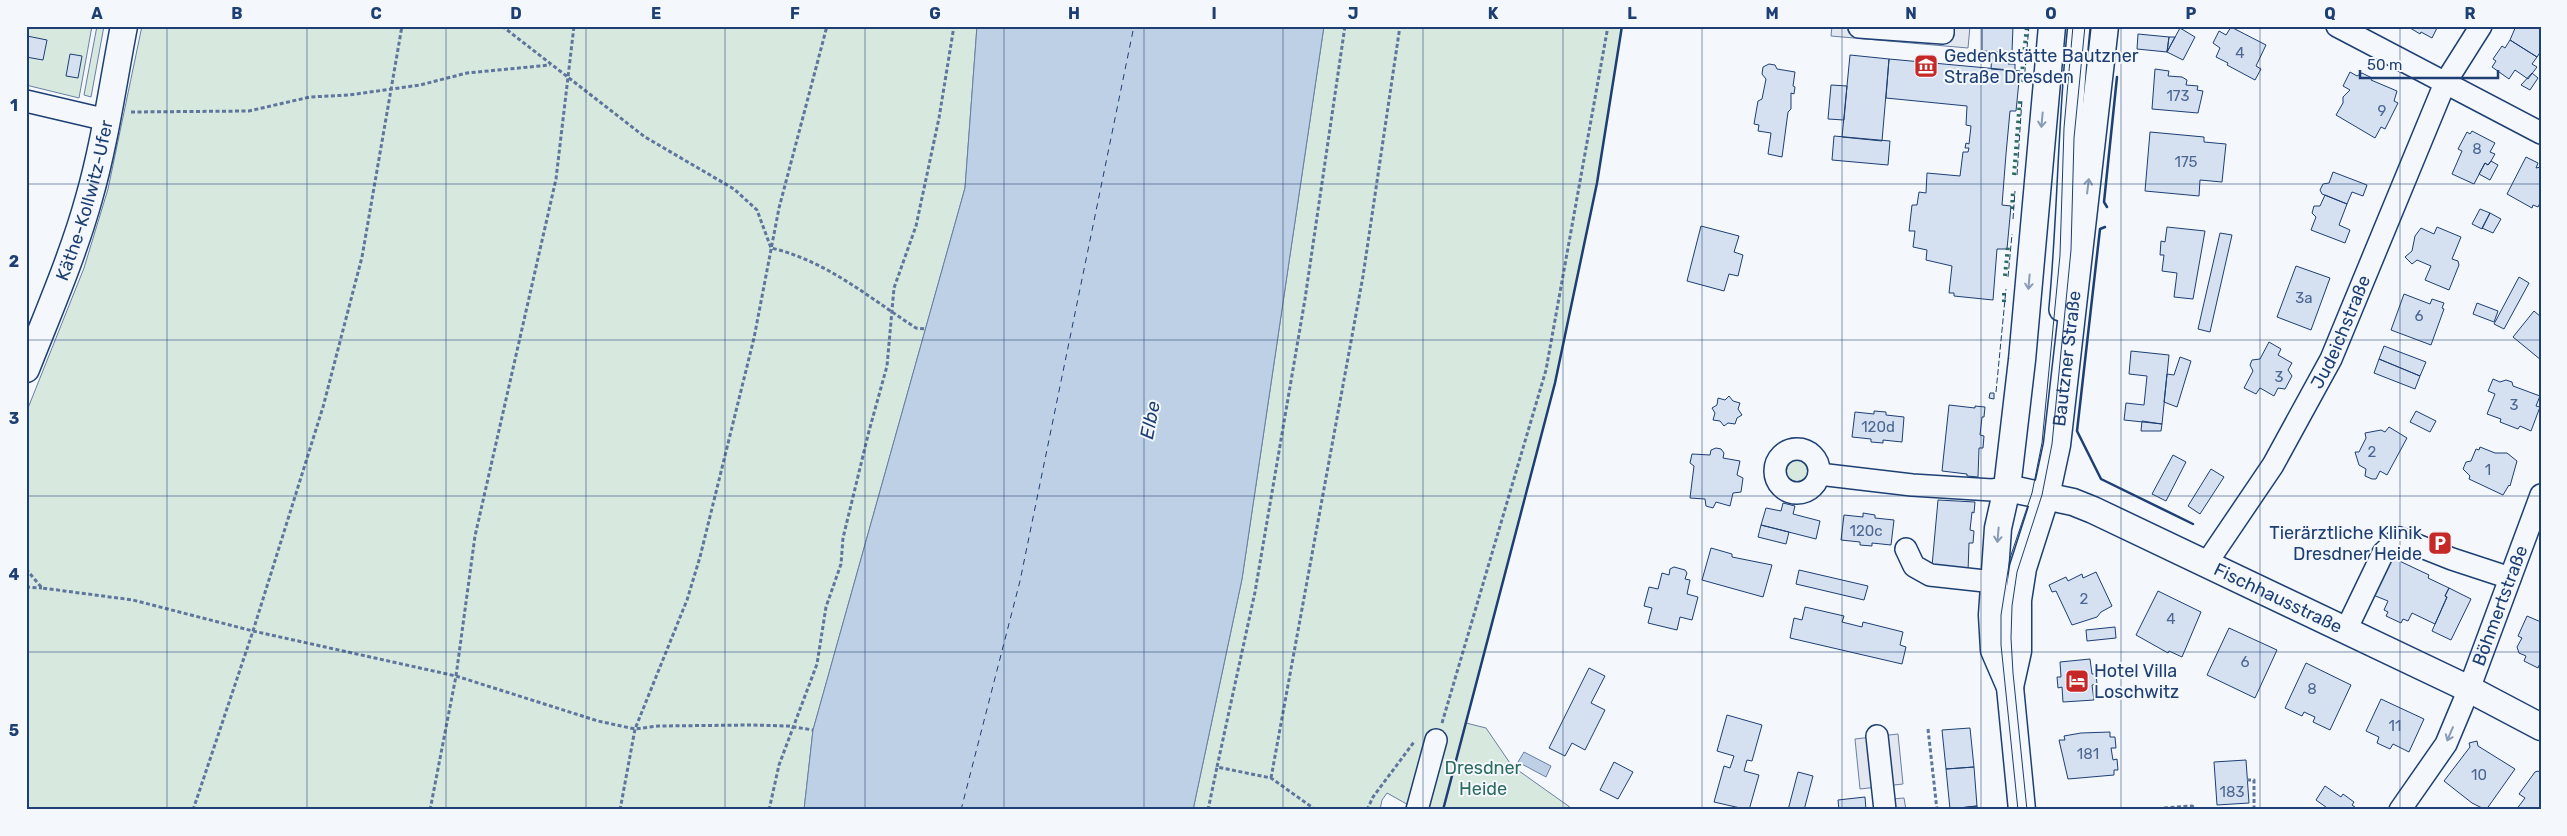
<svg xmlns="http://www.w3.org/2000/svg" width="2567" height="836" font-family="Rubik,sans-serif">
  <rect width="100%" height="100%" fill="#f4f7fb"/>
  <path fill="#d7e8df" stroke="#687fa3" d="M 26,26 L 92,26 L 79,98 L 26,85 Z
    M 97,26 L 104,26 L 91,97 L 84,95 Z
    M 142,26 L 977,26 L 965,188 L 813,730 L 804,810 L 26,810 L 26,413 L 84,268 L 108,189 Z
    M 1324,26 L 1622,26 L 1597,183 L 1555,383 L 1466,723 L 1486,728 L 1512,766 L 1574,810 L 1424,810 L 1412,807 L 1387,793 L 1382,800 L 1380,810 L 1193,810 L 1242,579 Z
    M1782 471a15 15 0 1 1 30 0a15 15 0 1 1-30 0Z"/>
  <path fill="#e3e8f0" stroke="#687fa3" d="M 1832,26 L 1970,26 L 1968,48 L 1831,36 Z
    M 1898,734 L 1903,784 L 1860,789 L 1855,739 Z
    M 1904,798 L 1906,810 L 1893,810 L 1892,799 Z"/>
  <path fill="#bed0e5" stroke="#687fa3" d="M 977,26 L 1324,26 L 1242,579 L 1193,810 L 804,810 L 813,730 L 965,188 Z
    M 1524,752 L 1551,766 L 1546,777 L 1518,762 Z"/>
  <g fill="none" stroke-linecap="round" stroke-linejoin="round">
    <path stroke="#1d3f73" stroke-width="1" stroke-dasharray="6 5" stroke-linecap="butt" d="M 961,810 L 1020,581 L 1134,26"/>
  </g>
  <path fill="#d5e0f0" stroke="#1d3f73" d="M 1982,26 L 2013,26 L 2012,52 L 1982,51 Z
    M 2407,26 L 2438,26 L 2432,38 L 2421,32 L 2420,34 Z
    M 2516,26 L 2537,26 L 2541,29 L 2541,51 L 2537,57 L 2510,40 Z
    M 2231,27 L 2266,45 L 2256,66 L 2261,69 L 2255,80 L 2227,65 L 2228,63 L 2216,57 L 2220,48 L 2213,43 L 2219,31 L 2226,35 Z
    M 2180,28 L 2195,37 L 2183,60 L 2167,52 Z
    M 2138,34 L 2169,37 L 2167,52 L 2137,49 Z
    M 27,36 L 47,40 L 43,60 L 26,57 Z
    M 2169,37 L 2175,37 L 2167,52 Z
    M 2510,40 L 2537,57 L 2532,64 L 2537,67 L 2528,79 L 2515,70 L 2509,79 L 2492,67 L 2496,61 L 2493,59 L 2502,46 L 2505,48 Z
    M 1992,52 L 2008,52 L 2008,64 L 2015,64 L 2015,71 L 1991,69 Z
    M 70,54 L 82,56 L 78,78 L 66,76 Z
    M 1850,55 L 1889,59 L 1882,141 L 1842,137 Z
    M 1889,59 L 2020,71 L 2016,111 L 2010,111 L 2006,154 L 2002,205 L 2011,206 L 2007,249 L 1997,249 L 1993,300 L 1954,296 L 1954,293 L 1949,293 L 1952,266 L 1926,260 L 1927,250 L 1913,247 L 1915,231 L 1909,231 L 1912,205 L 1917,205 L 1919,192 L 1926,193 L 1927,173 L 1960,176 L 1963,152 L 1968,152 L 1969,148 L 1965,148 L 1966,143 L 1969,144 L 1971,126 L 1966,125 L 1967,106 L 1886,98 Z
    M 1769,64 L 1775,65 L 1777,69 L 1795,72 L 1793,86 L 1795,87 L 1794,94 L 1791,93 L 1791,109 L 1788,112 L 1782,157 L 1768,154 L 1771,133 L 1758,131 L 1759,125 L 1754,124 L 1758,101 L 1762,99 L 1766,79 L 1762,74 L 1763,67 Z
    M 2155,69 L 2169,71 L 2168,76 L 2182,77 L 2187,80 L 2186,85 L 2198,86 L 2197,90 L 2203,91 L 2198,113 L 2152,109 Z
    M 2350,72 L 2357,76 L 2362,73 L 2372,78 L 2371,80 L 2397,91 L 2394,101 L 2398,103 L 2385,129 L 2381,127 L 2375,138 L 2336,115 L 2343,103 L 2343,97 L 2350,90 L 2343,86 Z
    M 2532,73 L 2538,78 L 2530,90 L 2521,85 Z
    M 1831,85 L 1847,86 L 1844,120 L 1828,119 Z
    M 2472,131 L 2495,143 L 2490,152 L 2495,154 L 2491,161 L 2488,165 L 2485,163 L 2474,184 L 2452,174 L 2462,151 L 2458,149 L 2467,132 L 2470,134 Z
    M 2150,132 L 2204,137 L 2204,142 L 2226,144 L 2222,182 L 2200,180 L 2199,196 L 2145,191 Z
    M 1834,136 L 1890,141 L 1888,165 L 1832,160 Z
    M 2526,157 L 2538,163 L 2536,168 L 2541,167 L 2541,201 L 2538,207 L 2533,205 L 2532,208 L 2507,194 Z
    M 2491,161 L 2498,165 L 2490,180 L 2479,174 L 2485,163 L 2488,165 Z
    M 2333,172 L 2367,185 L 2363,196 L 2352,192 L 2347,204 L 2322,194 L 2320,190 L 2323,184 L 2329,183 Z
    M 2325,195 L 2347,204 L 2339,225 L 2350,230 L 2345,243 L 2311,230 L 2316,217 L 2312,213 L 2314,206 L 2320,206 Z
    M 2480,209 L 2490,213 L 2482,229 L 2472,224 Z
    M 2490,213 L 2501,219 L 2493,233 L 2482,228 Z
    M 1701,226 L 1739,236 L 1734,252 L 1743,255 L 1738,276 L 1729,274 L 1724,291 L 1687,281 Z
    M 2167,227 L 2205,231 L 2193,299 L 2174,297 L 2177,273 L 2162,271 L 2164,255 L 2160,255 L 2161,241 L 2165,242 Z
    M 2437,227 L 2461,237 L 2452,259 L 2458,261 L 2459,265 L 2449,290 L 2425,280 L 2431,266 L 2417,260 L 2412,264 L 2405,257 L 2412,251 L 2415,236 L 2421,228 L 2434,234 Z
    M 2220,233 L 2232,235 L 2210,332 L 2198,329 Z
    M 2296,266 L 2330,278 L 2311,330 L 2277,317 Z
    M 2519,277 L 2529,283 L 2504,329 L 2494,324 Z
    M 2404,294 L 2430,304 L 2432,299 L 2444,303 L 2442,308 L 2444,309 L 2431,345 L 2391,330 Z
    M 2477,303 L 2498,311 L 2494,322 L 2473,314 Z
    M 2534,311 L 2541,317 L 2541,360 L 2513,337 Z
    M 2269,342 L 2281,349 L 2278,355 L 2292,363 L 2288,370 L 2292,376 L 2285,389 L 2278,388 L 2274,396 L 2260,388 L 2256,394 L 2244,388 L 2253,371 L 2250,365 L 2252,360 L 2260,359 Z
    M 2384,346 L 2426,362 L 2420,376 L 2379,359 Z
    M 2131,351 L 2169,355 L 2162,424 L 2124,420 L 2126,403 L 2144,405 L 2147,376 L 2129,374 Z
    M 2180,357 L 2191,361 L 2177,407 L 2164,402 L 2167,374 L 2174,375 Z
    M 2379,359 L 2420,376 L 2415,389 L 2374,373 Z
    M 2493,379 L 2500,382 L 2506,380 L 2512,382 L 2513,386 L 2540,396 L 2536,406 L 2540,407 L 2531,431 L 2520,426 L 2518,429 L 2500,422 L 2501,419 L 2487,414 L 2495,394 L 2488,391 Z
    M 1990,393 L 1994,393 L 1994,399 L 1989,398 Z
    M 1729,396 L 1733,401 L 1740,403 L 1738,409 L 1742,415 L 1737,418 L 1735,424 L 1728,423 L 1724,426 L 1720,421 L 1713,420 L 1715,413 L 1712,408 L 1717,405 L 1718,398 L 1725,400 Z
    M 1949,405 L 1975,408 L 1975,406 L 1985,407 L 1984,417 L 1982,417 L 1980,435 L 1984,436 L 1983,448 L 1979,448 L 1978,477 L 1967,476 L 1967,474 L 1942,471 Z
    M 1874,411 L 1886,412 L 1886,415 L 1904,417 L 1902,442 L 1883,440 L 1883,443 L 1871,442 L 1871,439 L 1852,437 L 1855,412 L 1874,414 Z
    M 2416,411 L 2436,421 L 2430,432 L 2410,422 Z
    M 2142,421 L 2162,424 L 2161,431 L 2141,431 Z
    M 2389,427 L 2407,438 L 2387,475 L 2380,471 L 2376,479 L 2372,479 L 2365,476 L 2366,469 L 2359,465 L 2355,452 L 2359,452 L 2366,438 L 2365,433 L 2381,430 L 2385,432 Z
    M 2480,447 L 2495,453 L 2507,453 L 2517,461 L 2510,486 L 2509,485 L 2503,495 L 2469,479 L 2470,476 L 2463,469 L 2466,462 L 2471,461 L 2476,449 L 2479,450 Z
    M 1716,448 L 1721,449 L 1724,453 L 1723,458 L 1740,461 L 1737,475 L 1743,478 L 1741,492 L 1733,493 L 1730,506 L 1716,502 L 1713,508 L 1706,506 L 1705,499 L 1690,498 L 1694,466 L 1690,463 L 1692,454 L 1710,455 L 1711,450 Z
    M 2173,455 L 2186,462 L 2166,501 L 2152,494 Z
    M 2211,469 L 2224,477 L 2200,514 L 2188,506 Z
    M 1938,500 L 1975,502 L 1974,513 L 1972,512 L 1970,530 L 1974,531 L 1973,543 L 1969,543 L 1968,572 L 1932,566 Z
    M 1783,503 L 1795,506 L 1793,514 L 1820,521 L 1816,539 L 1761,525 L 1766,508 L 1781,511 Z
    M 1863,513 L 1875,515 L 1875,518 L 1894,520 L 1891,545 L 1872,543 L 1872,546 L 1860,545 L 1860,542 L 1841,540 L 1844,515 L 1863,517 Z
    M 1761,525 L 1789,532 L 1786,544 L 1758,537 Z
    M 1711,548 L 1732,554 L 1732,557 L 1772,565 L 1763,597 L 1702,580 Z
    M 2391,557 L 2429,575 L 2428,578 L 2449,588 L 2445,596 L 2447,597 L 2435,624 L 2412,613 L 2408,621 L 2403,619 L 2401,623 L 2386,616 L 2388,612 L 2384,610 L 2388,601 L 2373,595 Z
    M 1674,567 L 1685,570 L 1687,573 L 1685,579 L 1690,580 L 1687,594 L 1698,597 L 1692,620 L 1680,617 L 1677,630 L 1648,623 L 1652,608 L 1644,606 L 1649,587 L 1658,589 L 1662,573 L 1669,575 L 1670,569 Z
    M 1799,570 L 1868,586 L 1864,600 L 1796,584 Z
    M 2096,572 L 2112,606 L 2101,612 L 2097,617 L 2072,625 L 2056,591 L 2052,592 L 2049,585 L 2066,577 L 2068,581 L 2082,574 L 2083,578 Z
    M 2449,588 L 2471,599 L 2451,640 L 2432,631 L 2447,597 L 2445,596 Z
    M 2158,591 L 2201,612 L 2182,657 L 2169,651 L 2168,653 L 2136,635 Z
    M 1805,607 L 1844,616 L 1842,622 L 1862,627 L 1863,622 L 1903,632 L 1900,645 L 1906,647 L 1902,664 L 1790,638 L 1794,618 L 1802,620 Z
    M 2527,616 L 2541,622 L 2541,661 L 2538,668 L 2524,661 L 2526,656 L 2519,653 L 2517,647 L 2522,638 L 2518,636 Z
    M 2115,627 L 2116,638 L 2087,641 L 2086,630 Z
    M 2229,628 L 2277,650 L 2255,698 L 2207,675 Z
    M 2090,659 L 2092,674 L 2096,674 L 2097,684 L 2092,685 L 2094,700 L 2063,702 L 2062,687 L 2058,688 L 2057,677 L 2061,677 L 2060,662 Z
    M 2306,663 L 2351,685 L 2330,730 L 2313,722 L 2315,717 L 2304,712 L 2302,716 L 2285,708 Z
    M 1589,668 L 1605,676 L 1591,703 L 1605,710 L 1585,750 L 1572,743 L 1565,756 L 1549,748 Z
    M 2381,699 L 2424,719 L 2409,752 L 2393,744 L 2390,749 L 2377,743 L 2379,737 L 2366,731 Z
    M 1727,715 L 1762,725 L 1752,761 L 1747,760 L 1744,771 L 1759,775 L 1749,810 L 1714,802 L 1724,766 L 1730,768 L 1734,756 L 1717,751 Z
    M 1970,728 L 1974,767 L 1946,769 L 1942,730 Z
    M 2110,732 L 2110,737 L 2115,737 L 2116,748 L 2111,748 L 2113,760 L 2117,759 L 2118,770 L 2114,770 L 2114,775 L 2068,779 L 2059,740 L 2065,740 L 2064,736 L 2081,733 Z
    M 2477,741 L 2478,746 L 2515,769 L 2486,810 L 2472,803 L 2444,781 L 2470,747 L 2469,743 Z
    M 2246,760 L 2249,803 L 2217,805 L 2214,762 Z
    M 1614,762 L 1633,772 L 1618,799 L 1600,790 Z
    M 1974,767 L 1977,806 L 1950,809 L 1946,769 Z
    M 2538,771 L 2541,773 L 2541,810 L 2516,810 L 2525,798 L 2519,794 L 2535,772 Z
    M 1798,772 L 1813,776 L 1804,810 L 1788,810 Z
    M 2325,786 L 2341,797 L 2343,794 L 2354,802 L 2352,805 L 2359,810 L 2330,810 L 2316,800 Z
    M 1865,797 L 1866,810 L 1839,810 L 1838,800 Z
    M 1977,806 L 1978,810 L 1950,810 L 1950,809 Z"/>
  <g fill="none" stroke-linecap="round" stroke-linejoin="round">
    <g stroke="#1d3f73" stroke-width="24">
      <g id="minor">
        <path d="M 2337,26 L 2541,133"/>
        <path d="M 1859,27 L 1943,33 L 1943,26"/>
        <path d="M 26,101 L 107,120"/>
        <path d="M 2060,310 C 2069,216 2069,121 2079,26"/>
        <circle cx="1797" cy="471" r="22"/>
        <path d="M 1819,474 L 1912,485 L 1992,490 L 2007,488"/>
        <path d="M 1906,549 L 1914,566 L 1930,575 L 1994,582"/>
        <path id="s1" d="M 2206,564 L 2273,465 L 2331,359 L 2445,83 L 2481,26"/>
        <path d="M 2345,632 L 2383,553 L 2399,538 L 2452,559 L 2510,578"/>
        <path d="M 1877,736 L 1885,810"/>
        <path d="M 1417,810 L 1436,740"/>
        <path id="s2" d="M 2400,810 L 2446,744 L 2469,689 L 2541,495"/>
      </g>
    </g>
    <g stroke="#1d3f73" stroke-width="29">
      <g id="major">
        <path id="s3" d="M 26,369 C 48,313 73,256 89,198 C 105,142 113,83 124,26"/>
        <path id="s4" d="M 2007,488 L 2073,502 L 2093,510 L 2469,689 L 2541,727"/>
        <path id="s5" d="M 2010,687 L 2018,651 L 2018,600 L 2023,568 L 2046,496 L 2057,445 L 2105,26"/>
        <path d="M 2022,810 L 2010,687 L 1994,650 L 1992,615 L 1998,528 L 2007,488 L 2022,360 L 2052,26"/>
      </g>
    </g>
    <path stroke="#5e769c" stroke-width="3" stroke-dasharray="4 2.5" stroke-linecap="butt" d="M 502,26 L 645,137 L 734,189 L 757,210 L 771,248 C 827,261 868,297 916,328 L 926,329
      M 131,112 L 249,111 L 310,97 L 349,95 L 420,85 L 467,73 L 550,65
      M 26,569 L 42,588 L 133,600 L 253,631 L 456,676 L 598,721 L 635,729 L 658,726 L 751,725 L 788,726 L 813,730
      M 26,587 L 42,588
      M 1442,723 L 1546,370 L 1608,26
      M 1928,729 L 1937,810
      M 1271,778 L 1363,276 L 1400,26
      M 2247,780 L 2254,780 L 2254,810
      M 2164,808 L 2192,806 L 2199,810
      M 193,810 L 253,631 L 323,407 L 362,257 L 402,26
      M 430,810 L 456,676 L 475,536 L 556,179 L 574,26
      M 620,810 L 635,729 L 687,600 L 700,557 L 754,338 L 779,208 L 827,26
      M 769,810 L 779,765 L 817,664 L 826,607 L 841,564 L 843,538 L 869,431 L 887,366 L 894,288 L 916,226 L 939,118 L 954,26
      M 1208,810 L 1217,767
      M 1316,810 L 1271,778 L 1217,767 L 1255,592 L 1305,299 L 1345,26
      M 1367,810 L 1373,797 L 1414,742"/>
    <use href="#minor" stroke="#f4f7fb" stroke-width="21"/>
    <use href="#major" stroke="#f4f7fb" stroke-width="26"/>
    <path stroke="#1d3f73" stroke-width="1" d="M 2018,810 L 2001,645 L 2001,615 L 2010,558 L 2032,493 L 2042,443 L 2060,255 L 2064,128 L 2073,26
      M 2027,810 L 2013,673 L 2011,638 L 2012,606 L 2017,572 L 2042,495 L 2052,444 L 2071,250 L 2074,138 L 2085,26"/>
    <path stroke="#2c6c60" stroke-width="4" stroke-dasharray="2.5 4" stroke-linecap="butt" d="M 2021,82 L 2027,26
      M 2014,175 L 2020,99
      M 2012,209 L 2013,191
      M 2005,276 L 2008,246
      M 2004,302 L 2004,290"/>
    <path stroke="#1d3f73" stroke-width="1" stroke-dasharray="6 2.5" stroke-linecap="butt" d="M 2024,82 L 2029,26
      M 2017,175 L 2022,99
      M 2013,219 L 2015,191
      M 2008,277 L 2012,234
      M 1996,392 L 2006,289"/>
    <path stroke="#1d3f73" stroke-width="2.5" d="M 2107,207 L 2104,202 L 2117,77
      M 2105,227 L 2100,229 L 2077,431 L 2101,479 L 2193,524
      M 1443,810 L 1555,383 L 1597,183 L 1622,26"/>
  </g>
  <defs><path id="oneway-shaft" d="M-6 0H5M1.5-3L5.5 0L1.5 3" fill="none" stroke-width="1.6" stroke-linecap="round" stroke-linejoin="round" transform="scale(1.25)"/></defs>
  <g stroke="#889bb7">
    <use href="#oneway-shaft" transform="translate(2042 120) rotate(95)"/>
    <use href="#oneway-shaft" transform="translate(2088 186) rotate(-83)"/>
    <use href="#oneway-shaft" transform="translate(2029 282) rotate(95)"/>
    <use href="#oneway-shaft" transform="translate(1998 535) rotate(95)"/>
    <use href="#oneway-shaft" transform="translate(2450 734) rotate(113)"/>
  </g>
  <path fill="none" stroke="#1d3f73" stroke-width="1" stroke-opacity="0.55" d="M 167,26 L 167,810M 307,26 L 307,810M 446,26 L 446,810M 586,26 L 586,810M 725,26 L 725,810M 865,26 L 865,810M 1004,26 L 1004,810M 1144,26 L 1144,810M 1283,26 L 1283,810M 1423,26 L 1423,810M 1563,26 L 1563,810M 1702,26 L 1702,810M 1842,26 L 1842,810M 1981,26 L 1981,810M 2121,26 L 2121,810M 2260,26 L 2260,810M 2400,26 L 2400,810M 26,184 L 2541,184M 26,340 L 2541,340M 26,496 L 2541,496M 26,652 L 2541,652"/>
  <defs>
    <g id="museum-square" transform="scale(1.25)"><rect x="-9" y="-9" width="18" height="18" rx="4" fill="#c62828" stroke="#f4f7fb"/><path d="M0-6L6-3V-2H-6V-3ZM-5-1h2V3h-2ZM-1-1h2V3h-2ZM3-1h2V3H3ZM-6 4H6V6H-6Z" fill="#fff"/></g>
    <g id="parking-square" transform="scale(1.25)"><rect x="-9" y="-9" width="18" height="18" rx="4" fill="#c62828" stroke="#f4f7fb"/><path d="M-3.5-5.5H1a3.5 3.5 0 0 1 0 7H-1V5.5H-3.5ZM-1-3.4V-.6H.8a1.4 1.4 0 0 0 0-2.8Z" fill="#fff"/></g>
    <g id="hotel-square" transform="scale(1.25)"><rect x="-9" y="-9" width="18" height="18" rx="4" fill="#c62828" stroke="#f4f7fb"/><path d="M-6-4.5h1.5V1H6V5H4.5V3h-9V5H-6ZM-4 0a1.8 1.8 0 1 1 3.6 0ZM.5 0V-2.5h3Q6-2.5 6 0Z" fill="#fff"/></g>
  </defs>
  <g fill-rule="evenodd">
    <use href="#museum-square" x="1926" y="66"/>
    <use href="#parking-square" x="2440" y="543"/>
    <use href="#hotel-square" x="2077" y="681"/>
  </g>
  <g text-anchor="middle" dominant-baseline="central" stroke-width="4" stroke-linejoin="round" paint-order="stroke">
    <g font-size="15" fill="#4b6792">
      <text x="2240" y="53">4</text>
      <text x="2178" y="96">173</text>
      <text x="2382" y="111">9</text>
      <text x="2477" y="149">8</text>
      <text x="2186" y="162">175</text>
      <text x="2304" y="298">3a</text>
      <text x="2419" y="316">6</text>
      <text x="2279" y="377">3</text>
      <text x="2514" y="405">3</text>
      <text x="1878" y="427">120d</text>
      <text x="2372" y="452">2</text>
      <text x="2488" y="470">1</text>
      <text x="1866" y="531">120c</text>
      <text x="2084" y="599">2</text>
      <text x="2171" y="619">4</text>
      <text x="2245" y="662">6</text>
      <text x="2312" y="689">8</text>
      <text x="2395" y="726">11</text>
      <text x="2088" y="754">181</text>
      <text x="2479" y="775">10</text>
      <text x="2232" y="792">183</text>
    </g>
    <g font-size="18" fill="#1d3f73" stroke="#f4f7fb" text-anchor="start">
      <text x="1944" y="56">Gedenkstätte Bautzner<tspan x="1944" dy="21">Straße Dresden</tspan></text>
      <text x="2422" y="533" text-anchor="end">Tierärztliche Klinik<tspan x="2422" dy="21">Dresdner Heide</tspan></text>
      <text x="2094" y="671">Hotel Villa<tspan x="2094" dy="21">Loschwitz</tspan></text>
    </g>
    <g font-size="18" fill="#1d3f73" stroke="#f4f7fb">
      <text stroke="none"><textPath href="#s3" startOffset="179">Käthe-Kollwitz-Ufer</textPath></text>
      <text stroke="none"><textPath href="#s1" startOffset="269">Judeichstraße</textPath></text>
      <text stroke="none"><textPath href="#s5" startOffset="335">Bautzner Straße</textPath></text>
      <text stroke="none"><textPath href="#s4" startOffset="294">Fischhausstraße</textPath></text>
      <text stroke="none"><textPath href="#s2" startOffset="229">Böhmertstraße</textPath></text>
    </g>
    <g font-size="18" fill="#2c6c60" stroke="#f4f7fb">
      <text x="1483" y="768">Dresdner<tspan x="1483" dy="21">Heide</tspan></text>
    </g>
    <g font-size="19" font-style="italic" fill="#1d3f73" stroke="#f4f7fb">
      <text transform="translate(1150 420) rotate(-79)">Elbe</text>
    </g>
  </g>
  <rect width="2567" height="836" fill="none" stroke="#f4f7fb" stroke-width="55"/>
  <path d="M2360 70v8h138v-8" fill="none" stroke="#1d3f73" stroke-width="2.5"/>
  <text x="2367" y="70" font-size="15" fill="#1d3f73" stroke="#f4f7fb" stroke-width="4" paint-order="stroke">50 m</text>
  <rect x="28" y="28" width="2512" height="780" fill="none" stroke="#1d3f73" stroke-width="2"/>
  <g font-size="16" text-anchor="middle" font-weight="bold" fill="#1d3f73">
    <text x="97" y="19">A</text>
    <text x="237" y="19">B</text>
    <text x="376" y="19">C</text>
    <text x="516" y="19">D</text>
    <text x="656" y="19">E</text>
    <text x="795" y="19">F</text>
    <text x="935" y="19">G</text>
    <text x="1074" y="19">H</text>
    <text x="1214" y="19">I</text>
    <text x="1353" y="19">J</text>
    <text x="1493" y="19">K</text>
    <text x="1632" y="19">L</text>
    <text x="1772" y="19">M</text>
    <text x="1911" y="19">N</text>
    <text x="2051" y="19">O</text>
    <text x="2191" y="19">P</text>
    <text x="2330" y="19">Q</text>
    <text x="2470" y="19">R</text>
    <text x="14" y="111">1</text>
    <text x="14" y="267">2</text>
    <text x="14" y="424">3</text>
    <text x="14" y="580">4</text>
    <text x="14" y="736">5</text>
  </g>
</svg>
